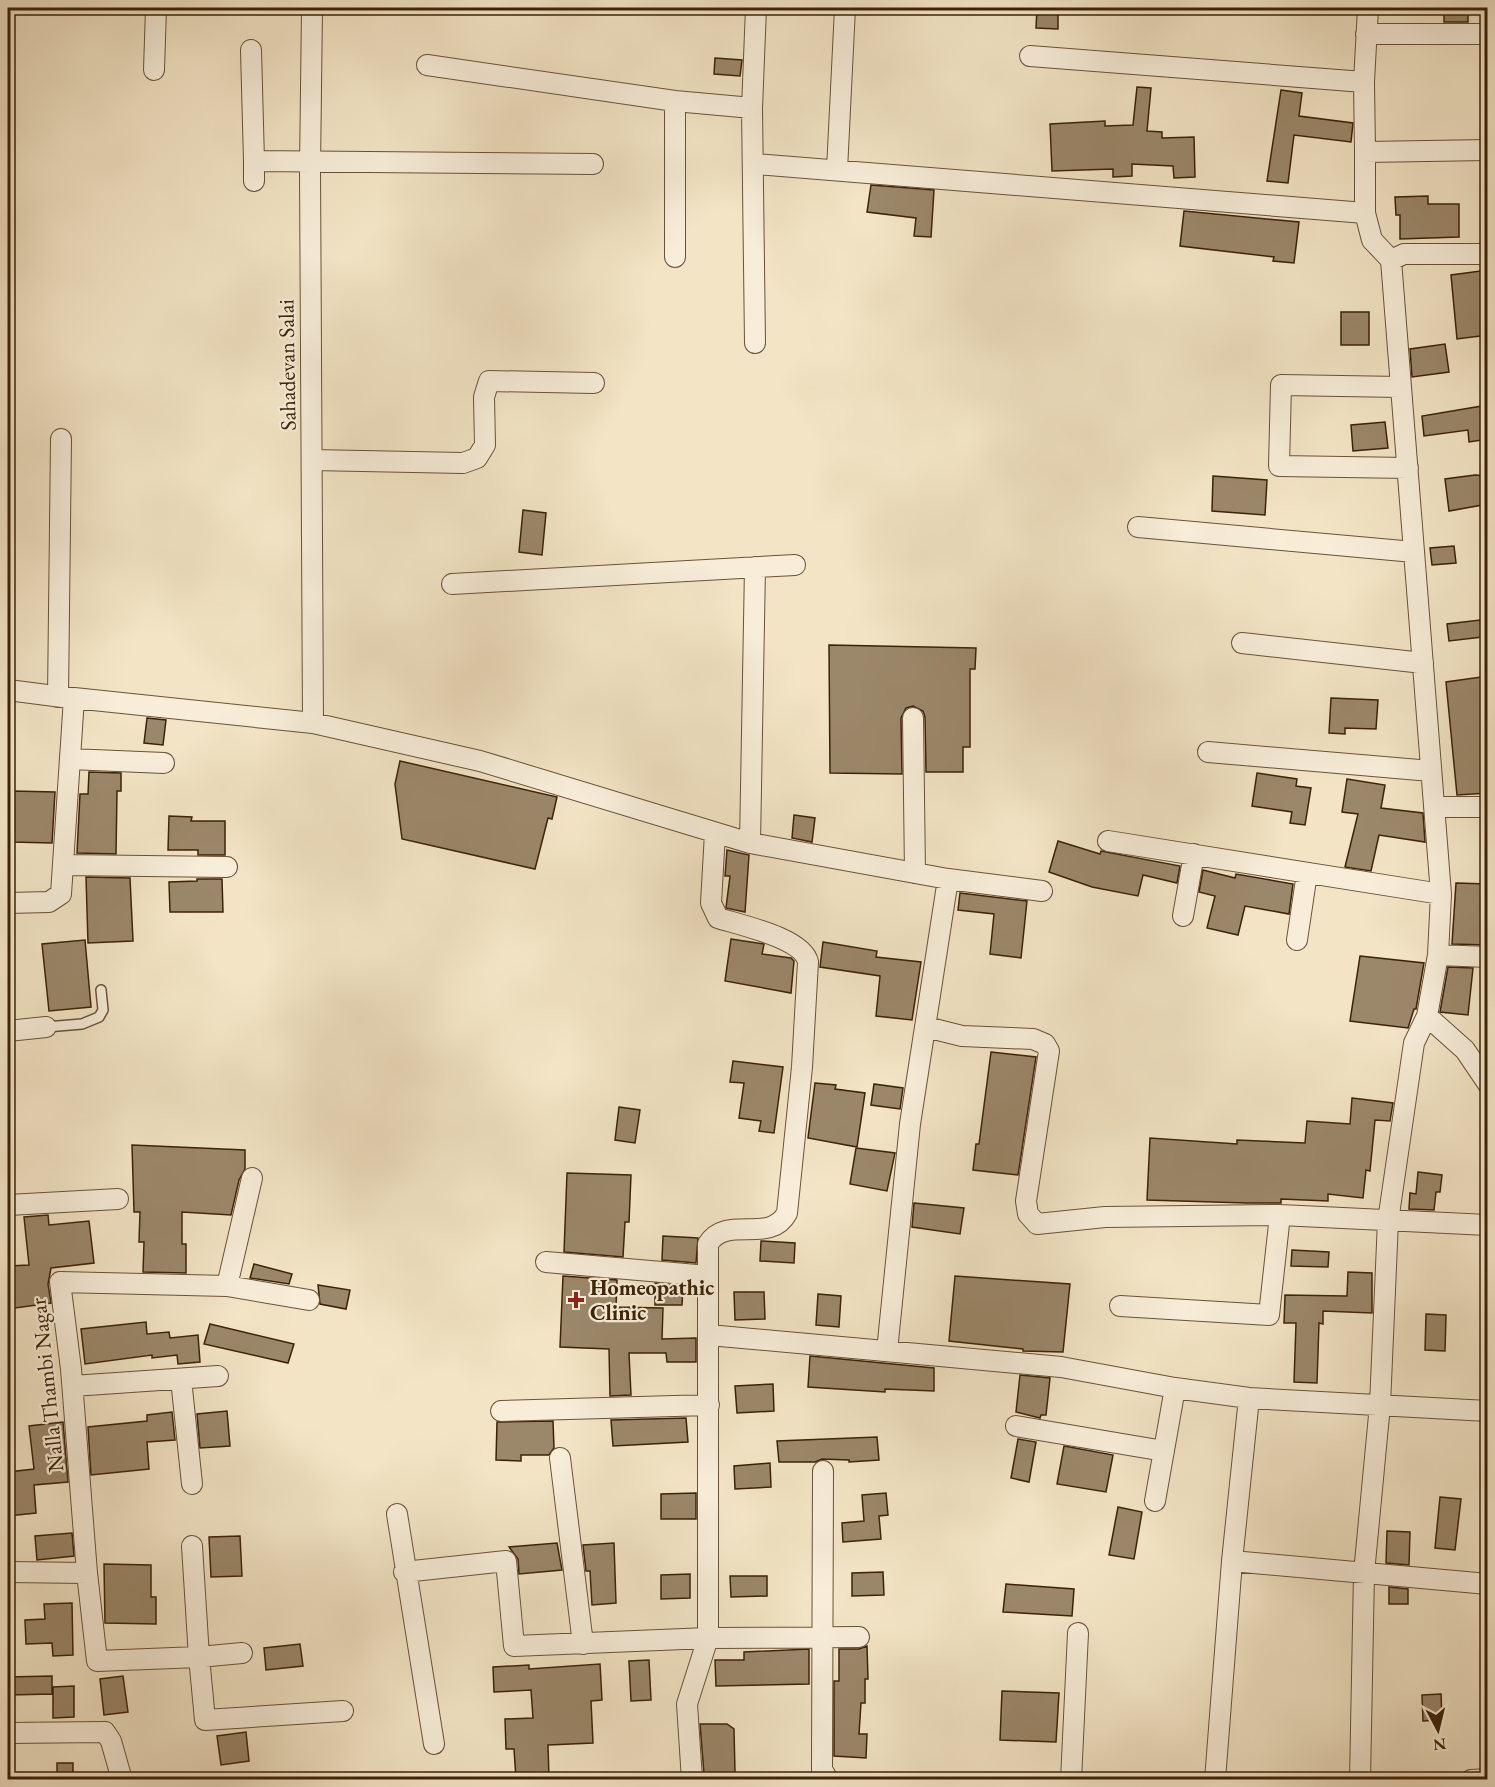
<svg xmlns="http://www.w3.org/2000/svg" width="1495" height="1787" font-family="'EB Garamond',serif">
  <rect width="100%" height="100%" fill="#f2e4c5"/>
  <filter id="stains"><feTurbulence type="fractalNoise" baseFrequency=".00333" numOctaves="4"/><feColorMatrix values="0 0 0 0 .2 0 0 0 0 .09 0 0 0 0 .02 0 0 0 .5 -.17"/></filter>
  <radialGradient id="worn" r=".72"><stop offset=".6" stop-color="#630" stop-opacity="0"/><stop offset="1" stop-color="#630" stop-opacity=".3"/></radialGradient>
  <path fill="#9b876a" stroke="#3c2208" stroke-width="1.5" d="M 1037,8 L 1058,8 L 1058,29 L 1036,28 Z
    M 1444,8 L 1468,8 L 1468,22 L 1444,22 Z
    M 715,58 L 742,60 L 740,76 L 714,74 Z
    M 1137,87 L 1151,88 L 1147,131 L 1162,132 L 1162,138 L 1194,137 L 1195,177 L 1174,178 L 1173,166 L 1132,164 L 1132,176 L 1113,177 L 1113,169 L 1052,171 L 1050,124 L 1105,121 L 1105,126 L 1133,125 Z
    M 1281,90 L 1302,93 L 1299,116 L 1353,123 L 1351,142 L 1294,135 L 1288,183 L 1267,181 Z
    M 871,185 L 934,190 L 931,237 L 914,236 L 916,218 L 867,212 Z
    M 1428,196 L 1428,204 L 1459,204 L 1459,237 L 1400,239 L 1400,215 L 1396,215 L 1395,197 Z
    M 1184,211 L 1299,222 L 1294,263 L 1273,261 L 1274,257 L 1180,246 Z
    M 1488,270 L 1488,335 L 1457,339 L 1451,275 Z
    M 1341,312 L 1369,312 L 1369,345 L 1341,345 Z
    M 1445,344 L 1449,372 L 1412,377 L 1410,349 Z
    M 1488,405 L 1488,439 L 1469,442 L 1468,430 L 1424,436 L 1422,416 Z
    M 1385,422 L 1388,448 L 1353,451 L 1351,425 Z
    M 1475,475 L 1488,476 L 1488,504 L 1449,511 L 1445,479 Z
    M 1213,476 L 1267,480 L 1265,515 L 1212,511 Z
    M 523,510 L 546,513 L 542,555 L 519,552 Z
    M 1454,546 L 1456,563 L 1432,565 L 1430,548 Z
    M 1480,620 L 1482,637 L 1449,641 L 1447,624 Z
    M 829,645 L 976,648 L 975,669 L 970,669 L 970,747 L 963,747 L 963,772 L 926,772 L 925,717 L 923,711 L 913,706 L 906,708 L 901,718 L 902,774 L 830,773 Z
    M 1488,676 L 1488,793 L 1457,795 L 1446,682 Z
    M 1331,698 L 1378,700 L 1376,729 L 1345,728 L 1345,734 L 1329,733 Z
    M 147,718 L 166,720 L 163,745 L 144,743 Z
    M 400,761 L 557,797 L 552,819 L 548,818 L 535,869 L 402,839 L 395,784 Z
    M 89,772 L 121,773 L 121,791 L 117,791 L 116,854 L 77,853 L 80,794 L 88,794 Z
    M 1257,773 L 1297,779 L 1296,786 L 1311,788 L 1305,825 L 1290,823 L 1292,812 L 1252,806 Z
    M 1347,779 L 1385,785 L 1381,808 L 1423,813 L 1425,842 L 1379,835 L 1371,871 L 1345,867 L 1358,814 L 1342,812 Z
    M 12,791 L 55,792 L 52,843 L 12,842 Z
    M 794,815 L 815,818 L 812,842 L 792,838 Z
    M 169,816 L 192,817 L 191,821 L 225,821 L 225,855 L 198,855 L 198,850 L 168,850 Z
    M 1058,841 L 1100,854 L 1101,851 L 1180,866 L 1177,883 L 1143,875 L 1138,896 L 1092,887 L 1049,872 Z
    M 727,850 L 749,855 L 745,912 L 726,908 L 730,876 L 725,876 Z
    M 1203,870 L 1235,878 L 1236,874 L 1293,884 L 1289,914 L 1245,906 L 1238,935 L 1207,928 L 1215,896 L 1199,892 Z
    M 86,877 L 130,878 L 133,941 L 88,943 Z
    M 197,879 L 222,879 L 223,912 L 170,912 L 169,882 L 197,881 Z
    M 1456,883 L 1488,884 L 1488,945 L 1452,944 Z
    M 960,893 L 1027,901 L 1021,958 L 990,954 L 994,914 L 958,910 Z
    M 731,939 L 764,944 L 762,954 L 791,958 L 794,961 L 791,993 L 725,981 Z
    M 85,940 L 91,1007 L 49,1011 L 42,944 Z
    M 823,942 L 877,951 L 876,957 L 921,962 L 912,1020 L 876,1016 L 880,976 L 820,967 Z
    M 1360,956 L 1424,963 L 1416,1009 L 1414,1009 L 1408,1028 L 1350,1021 Z
    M 1448,967 L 1473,968 L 1468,1015 L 1440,1012 Z
    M 991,1052 L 1036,1057 L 1018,1175 L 973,1170 L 976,1144 L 979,1144 Z
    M 733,1061 L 783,1067 L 774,1133 L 759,1131 L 761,1121 L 739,1118 L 744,1083 L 730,1082 Z
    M 815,1083 L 836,1085 L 835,1089 L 865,1093 L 857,1147 L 808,1138 Z
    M 874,1084 L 903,1088 L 900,1109 L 871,1105 Z
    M 1352,1098 L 1393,1103 L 1390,1121 L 1375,1120 L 1370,1171 L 1366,1170 L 1363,1198 L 1328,1194 L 1328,1201 L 1281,1199 L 1281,1203 L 1247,1203 L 1147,1200 L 1150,1138 L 1237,1144 L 1237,1140 L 1305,1143 L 1307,1121 L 1350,1124 Z
    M 619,1107 L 640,1110 L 635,1143 L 615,1140 Z
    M 132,1145 L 245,1150 L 245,1169 L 239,1180 L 231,1215 L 182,1212 L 182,1244 L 186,1244 L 186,1273 L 143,1272 L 144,1242 L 139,1242 L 140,1212 L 134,1212 Z
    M 856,1148 L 895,1153 L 887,1191 L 850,1184 Z
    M 1418,1172 L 1442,1175 L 1440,1192 L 1436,1192 L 1434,1210 L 1409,1209 L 1410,1193 L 1416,1194 Z
    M 567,1173 L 631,1175 L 629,1222 L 625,1222 L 623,1257 L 564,1252 Z
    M 914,1203 L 964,1208 L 960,1234 L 912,1227 Z
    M 48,1215 L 49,1225 L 89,1221 L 94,1263 L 51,1268 L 48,1284 L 51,1303 L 8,1309 L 8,1266 L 29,1265 L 24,1217 Z
    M 663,1236 L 698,1238 L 696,1263 L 662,1260 Z
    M 761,1241 L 795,1243 L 794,1263 L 760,1261 Z
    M 1292,1250 L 1329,1252 L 1328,1267 L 1291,1266 Z
    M 254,1264 L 292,1274 L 289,1284 L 250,1278 Z
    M 1348,1272 L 1372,1273 L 1372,1313 L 1323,1311 L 1323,1324 L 1319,1323 L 1317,1383 L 1294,1382 L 1296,1323 L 1284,1323 L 1285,1295 L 1347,1296 Z
    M 563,1276 L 617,1280 L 616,1307 L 663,1308 L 662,1339 L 696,1338 L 696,1362 L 667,1362 L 666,1353 L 629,1353 L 631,1395 L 610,1396 L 609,1349 L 560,1347 Z
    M 955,1276 L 1070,1284 L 1063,1352 L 1023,1351 L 1023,1349 L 949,1341 Z
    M 655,1283 L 683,1286 L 682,1305 L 655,1305 Z
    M 318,1285 L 350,1290 L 346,1309 L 320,1304 Z
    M 734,1292 L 764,1292 L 765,1319 L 735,1320 Z
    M 818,1294 L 841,1296 L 839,1327 L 816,1325 Z
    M 1426,1314 L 1446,1315 L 1445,1351 L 1425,1350 Z
    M 146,1322 L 147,1334 L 169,1332 L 170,1338 L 198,1335 L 200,1362 L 178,1364 L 177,1355 L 152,1358 L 152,1355 L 85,1364 L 81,1329 Z
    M 210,1324 L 294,1344 L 288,1363 L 204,1344 Z
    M 810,1356 L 934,1368 L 934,1391 L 885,1389 L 885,1392 L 808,1387 Z
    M 1020,1375 L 1050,1378 L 1046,1415 L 1041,1415 L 1040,1418 L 1016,1412 Z
    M 773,1384 L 774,1411 L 737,1413 L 735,1386 Z
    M 227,1411 L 230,1446 L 200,1448 L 197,1414 Z
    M 172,1412 L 175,1440 L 147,1442 L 149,1469 L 91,1475 L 88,1427 L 147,1421 L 147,1415 Z
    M 686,1418 L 688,1442 L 613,1446 L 611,1420 Z
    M 553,1421 L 554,1448 L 549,1455 L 521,1455 L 521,1461 L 496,1460 L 497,1422 Z
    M 63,1422 L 68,1482 L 34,1485 L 36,1513 L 8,1516 L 8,1472 L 34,1469 L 29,1426 Z
    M 877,1437 L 879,1460 L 849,1462 L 849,1460 L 822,1459 L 815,1462 L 779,1462 L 777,1441 Z
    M 1018,1439 L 1036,1442 L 1029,1482 L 1011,1478 Z
    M 1064,1446 L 1113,1455 L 1106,1492 L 1057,1484 Z
    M 770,1463 L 771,1487 L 735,1489 L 734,1466 Z
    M 696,1493 L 696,1519 L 661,1519 L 661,1494 Z
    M 886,1493 L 888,1515 L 879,1516 L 881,1539 L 843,1542 L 842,1523 L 864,1521 L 862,1495 Z
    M 1440,1497 L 1461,1499 L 1455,1550 L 1435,1548 Z
    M 1118,1507 L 1142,1512 L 1134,1559 L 1109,1555 Z
    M 1387,1531 L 1410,1532 L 1409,1565 L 1386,1563 Z
    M 72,1533 L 74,1556 L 37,1560 L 35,1536 Z
    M 240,1536 L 242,1576 L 211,1577 L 209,1537 Z
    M 557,1543 L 562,1570 L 519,1574 L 518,1559 L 509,1547 Z
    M 614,1543 L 616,1603 L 592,1605 L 590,1571 L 586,1571 L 583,1545 Z
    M 104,1564 L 151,1565 L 151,1597 L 156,1597 L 156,1624 L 105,1623 Z
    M 883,1572 L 884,1595 L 852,1596 L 852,1573 Z
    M 690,1574 L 690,1598 L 661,1599 L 661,1575 Z
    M 730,1576 L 767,1576 L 767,1596 L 731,1597 Z
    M 1006,1584 L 1074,1589 L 1072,1616 L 1003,1612 Z
    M 1389,1587 L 1408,1589 L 1408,1604 L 1389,1604 Z
    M 72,1603 L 73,1655 L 53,1656 L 52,1643 L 26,1644 L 25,1620 L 45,1619 L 44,1604 Z
    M 300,1644 L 303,1666 L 266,1670 L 264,1648 Z
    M 867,1646 L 868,1679 L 865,1679 L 865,1703 L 861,1703 L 859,1734 L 867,1734 L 866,1758 L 834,1756 L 834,1681 L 839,1681 L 839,1649 L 859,1649 Z
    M 809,1649 L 809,1684 L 716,1686 L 715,1660 L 744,1660 L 744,1652 Z
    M 649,1660 L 651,1700 L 631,1701 L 629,1661 Z
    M 600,1664 L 602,1700 L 591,1701 L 593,1743 L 548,1745 L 549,1779 L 516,1779 L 514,1749 L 506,1749 L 505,1719 L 533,1718 L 531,1690 L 494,1692 L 493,1667 L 529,1665 L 529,1669 Z
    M 52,1676 L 52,1694 L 8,1695 L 8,1677 Z
    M 123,1676 L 128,1712 L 104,1715 L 100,1679 Z
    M 74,1686 L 74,1717 L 53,1718 L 53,1687 Z
    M 1002,1691 L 1059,1693 L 1056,1742 L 1000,1740 Z
    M 1441,1694 L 1442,1720 L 1423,1721 L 1422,1695 Z
    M 700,1724 L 727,1724 L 734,1729 L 735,1773 L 704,1774 Z
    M 246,1732 L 249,1761 L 221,1765 L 217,1736 Z
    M 57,1763 L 73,1763 L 73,1779 L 57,1779 Z"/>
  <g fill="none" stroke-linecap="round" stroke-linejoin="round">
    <g stroke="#6a5237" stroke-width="12">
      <path id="lane" d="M 46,1027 L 82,1024 L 99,1017 L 103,1010 L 101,990"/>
    </g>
    <g stroke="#6a5237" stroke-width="22">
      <path id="street" d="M 312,8 L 310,169 L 313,723
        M 1366,34 L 1488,34
        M 251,50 L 254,161 L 593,164
        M 1030,56 L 1364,82 L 1365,152
        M 427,65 L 675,101 L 752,108
        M 154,70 L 156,8
        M 1364,82 L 1368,8
        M 254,161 L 254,181
        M 755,164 L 1365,213
        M 837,170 L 845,8
        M 675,257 L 675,101
        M 1391,260 L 1404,254 L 1488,254
        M 755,343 L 752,108 L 756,8
        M 1401,387 L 1281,385 L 1279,466 L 1408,468
        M 312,460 L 463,463 L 477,458 L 485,445 L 484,397 L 489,381 L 594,383
        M 1138,527 L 1414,552
        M 452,584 L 795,565
        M 1242,643 L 1423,663
        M 8,690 L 70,698
        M 58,697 L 61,439
        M 913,718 L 915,873
        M 1208,752 L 1431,771
        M 70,759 L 164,763
        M 1434,807 L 1488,807
        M 1108,841 L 1441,894
        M 750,843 L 755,567
        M 63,865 L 227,867
        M 8,903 L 49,902 L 61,894 L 74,698 L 313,723 L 480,761 L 750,843 L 948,879 L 1042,891
        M 1183,916 L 1194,854
        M 1297,940 L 1307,873
        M 1438,955 L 1488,957
        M 1427,1016 L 1465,1050 L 1488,1084
        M 926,1027 L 962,1036 L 1033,1039 L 1045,1044 L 1049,1051 L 1026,1201 L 1028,1214 L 1037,1224 L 1105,1217 L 1280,1215 L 1488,1225
        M 8,1031 L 46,1027
        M 8,1205 L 118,1199
        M 546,1262 L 708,1276
        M 227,1286 L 309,1300
        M 1120,1306 L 1269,1315 L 1280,1215
        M 709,1335 L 1061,1367 L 1175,1388
        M 887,1351 L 910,1124 L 948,879
        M 181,1379 L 192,1484
        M 73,1386 L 218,1376
        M 501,1411 L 709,1405
        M 1016,1426 L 1164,1451
        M 560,1458 L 583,1644
        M 823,1471 L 822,1769 L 828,1780
        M 1155,1501 L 1175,1388 L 1249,1398 L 1488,1411
        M 397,1514 L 434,1744
        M 192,1546 L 199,1657 L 242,1653
        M 1232,1561 L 1488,1584
        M 8,1572 L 87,1573 L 71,1369 L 60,1282 L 227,1286 L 252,1178
        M 404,1572 L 506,1561 L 514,1646 L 708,1638 L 859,1637
        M 87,1573 L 97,1661 L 199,1657 L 205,1720 L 343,1711
        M 8,1733 L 105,1732 L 111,1741 L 122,1780
        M 692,1780 L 687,1704 L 708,1638 L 708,1244 C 726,1214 770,1245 787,1213 L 802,1067 L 808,962 C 803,938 740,925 718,918 L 711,903 L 715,833
        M 1071,1780 L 1078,1633
        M 1215,1780 L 1232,1561 L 1249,1398
        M 1360,1780 L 1364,1573 L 1380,1405 L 1388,1221 L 1414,1043 L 1427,1016 L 1438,955 L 1441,894 L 1391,260 L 1372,240 L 1365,213 L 1365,152 L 1488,150
        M 1471,1780 L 1488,1779"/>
    </g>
    <use href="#lane" stroke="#f7edd9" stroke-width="9"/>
    <use href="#street" stroke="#f7edd9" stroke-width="20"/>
  </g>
  <path fill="#8f2418" stroke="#f7edd9" stroke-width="2" d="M573 1291h6v6h6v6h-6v6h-6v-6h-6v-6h6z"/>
  <g text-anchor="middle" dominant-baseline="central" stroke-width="4.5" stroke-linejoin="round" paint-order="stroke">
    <g font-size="22" fill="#3c2208" stroke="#f7edd9">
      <text transform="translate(287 365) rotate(-91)">Sahadevan Salai</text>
      <text transform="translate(47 1385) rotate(-96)">Nalla Thambi Nagar</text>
    </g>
    <g font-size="22" font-weight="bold" fill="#3c2208" stroke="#f7edd9" text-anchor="start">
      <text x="590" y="1287">Homeopathic<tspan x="590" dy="25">Clinic</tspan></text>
    </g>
  </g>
  <rect width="1495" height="1787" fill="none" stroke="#f2e4c5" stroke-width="30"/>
  <rect x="9" y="9" width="1477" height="1769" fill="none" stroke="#3c2208" stroke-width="3"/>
  <rect x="15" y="15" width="1465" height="1757" fill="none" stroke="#3c2208" stroke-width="1.5"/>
  <g transform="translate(1438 1730) rotate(173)" stroke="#f7edd9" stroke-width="4.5" paint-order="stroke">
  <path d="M0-4.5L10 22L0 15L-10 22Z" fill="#3c2208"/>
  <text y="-9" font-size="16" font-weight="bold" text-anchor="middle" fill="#3c2208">N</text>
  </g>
  <rect width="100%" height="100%" filter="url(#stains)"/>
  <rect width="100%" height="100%" fill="url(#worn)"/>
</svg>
